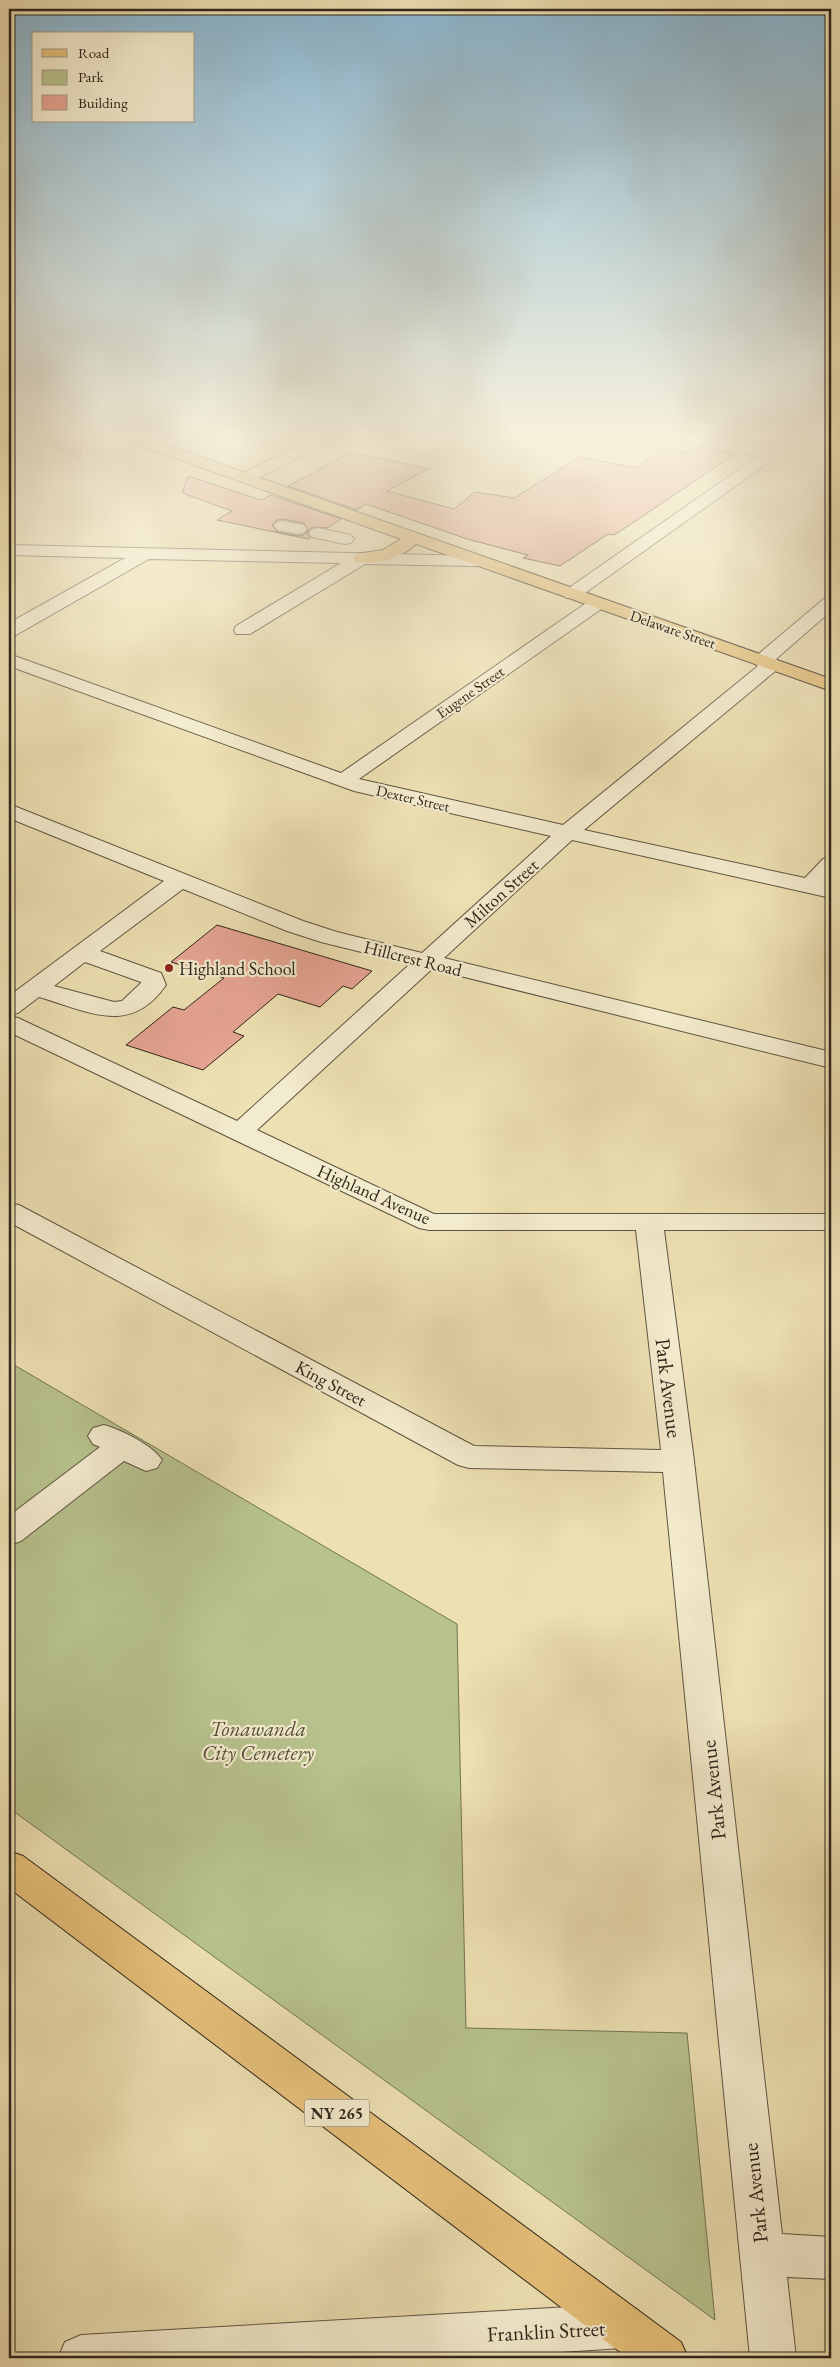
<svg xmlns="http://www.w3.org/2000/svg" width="840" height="2367" font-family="'EB Garamond',serif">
  <rect width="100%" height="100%" fill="#ede0b2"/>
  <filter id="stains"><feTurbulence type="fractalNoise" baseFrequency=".004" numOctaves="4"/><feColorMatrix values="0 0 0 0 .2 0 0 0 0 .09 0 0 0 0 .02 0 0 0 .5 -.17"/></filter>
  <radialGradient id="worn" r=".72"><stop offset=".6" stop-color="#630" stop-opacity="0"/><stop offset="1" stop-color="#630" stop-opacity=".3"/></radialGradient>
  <path fill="#b7c28d" stroke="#737454" d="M 9,1362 L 457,1624 L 466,2028 L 687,2033 L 715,2320 L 9,1808 Z"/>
  <path fill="#e6a492" stroke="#2f261c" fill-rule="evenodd" d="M 21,433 L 86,433 L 80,457 L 21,436 Z
    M 699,447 L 735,454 L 628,526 L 614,535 L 608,534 L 560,566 L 523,558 L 528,555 L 467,539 L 366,504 L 357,510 L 288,486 L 352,452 L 428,469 L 387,491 L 454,509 L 475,492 L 514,498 L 580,457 L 636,468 L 664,448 L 690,453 Z
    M 188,476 L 261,500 L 271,495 L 341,519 L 327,528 L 312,527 L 307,533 L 310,538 L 308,539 L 217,520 L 232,511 L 182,493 ZM 283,519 L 304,523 L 308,530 L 304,535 L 298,536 L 277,532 L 272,525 L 277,520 Z
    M 217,925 L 372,971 L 352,989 L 343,986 L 320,1007 L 278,994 L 233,1032 L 244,1036 L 203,1070 L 126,1045 L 173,1007 L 184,1010 L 224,978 L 171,962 Z"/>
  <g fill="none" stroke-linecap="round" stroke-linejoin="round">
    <g stroke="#5e5442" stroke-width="2">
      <path id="minor" d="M 323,433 L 343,433 L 340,436 L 252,481 L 240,481 L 238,478 L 240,475 Z
        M 657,433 L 689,433 L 769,449 L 792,433 L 810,433 L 578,598 L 566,598 L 563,594 L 566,590 L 758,456 L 665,438 Z
        M 283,521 L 304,525 L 307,529 L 304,533 L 298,534 L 277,530 L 274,526 L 277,522 Z
        M 318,528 L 351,535 L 354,539 L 351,543 L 345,544 L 312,537 L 309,533 L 312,529 Z
        M 9,545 L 476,556 L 482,557 L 485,561 L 482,565 L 476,566 L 365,564 L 250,634 L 236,634 L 234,630 L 236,626 L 341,563 L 149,559 L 16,635 L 9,637 L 9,623 L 125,558 L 9,555 Z
        M 831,597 L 831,611 L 776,659 L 782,664 L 779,668 L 584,830 L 805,878 L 823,859 L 831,857 L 831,877 L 826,883 L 831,884 L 831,898 L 572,840 L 444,958 L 831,1052 L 831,1068 L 432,969 L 257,1130 L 434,1214 L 831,1214 L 831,1230 L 664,1230 L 694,1461 L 782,2234 L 831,2237 L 831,2279 L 787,2277 L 796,2358 L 750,2358 L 663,1472 L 469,1468 L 458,1465 L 9,1222 L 9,1203 L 19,1205 L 474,1446 L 661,1450 L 636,1230 L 429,1230 L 419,1228 L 9,1032 L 9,1016 L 18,1018 L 237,1121 L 410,964 L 321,942 L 287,931 L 183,889 L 100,951 L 161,973 L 166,985 C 130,1037 88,1011 39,997 L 18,1013 L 9,1015 L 9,996 L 164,881 L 9,818 L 9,804 L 303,921 L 337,932 L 422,953 L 551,836 L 354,791 L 9,666 L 9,654 L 341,773 L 592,599 L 604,599 L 607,603 L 604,607 L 359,779 L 563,825 L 758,666 L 752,661 L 755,657 L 825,598 ZM 85,962 L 141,982 L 141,983 L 122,1001 L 114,1002 L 54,986 Z
        M 104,1425 C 121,1430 153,1445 162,1460 L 157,1468 L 146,1471 L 124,1461 L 21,1541 L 9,1545 L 9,1516 L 100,1447 L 93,1444 L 88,1436 L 93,1428 Z
        M 622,2304 L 638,2310 L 645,2326 L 638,2342 L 622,2348 L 531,2354 L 531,2358 L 58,2358 L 65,2342 L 81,2335 Z"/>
    </g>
    <g stroke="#2f261c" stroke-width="2">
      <path id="major" d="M 110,433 L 133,433 L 831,679 L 831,691 L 416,544 C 402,558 375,566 356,562 L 353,558 L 356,554 L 383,550 L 401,539 L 113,436 Z
        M 9,1851 L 23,1856 L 681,2342 L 688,2358 L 628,2358 L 9,1888 Z"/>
    </g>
    <use href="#minor" fill="#f3ebcd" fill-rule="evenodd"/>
    <use href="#major" fill="#e6c079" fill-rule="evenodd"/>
  </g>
  <linearGradient id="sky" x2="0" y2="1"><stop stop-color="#89b7d2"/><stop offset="0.57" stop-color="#f7f1dc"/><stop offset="1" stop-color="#f7f1dc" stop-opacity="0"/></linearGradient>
  <rect width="840" height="765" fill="url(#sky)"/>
  <circle fill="#8f2418" stroke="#f3ebcd" stroke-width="2" cx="169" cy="968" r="5"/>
  <g text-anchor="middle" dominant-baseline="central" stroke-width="4.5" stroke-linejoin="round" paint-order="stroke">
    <g font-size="15" fill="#2f261c" stroke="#f3ebcd">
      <text transform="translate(673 629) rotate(19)">Delaware Street</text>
      <text transform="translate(470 692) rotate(-35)">Eugene Street</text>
      <text transform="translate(413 798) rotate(13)">Dexter Street</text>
    </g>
    <rect fill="#f3ebcd" stroke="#6a6151" stroke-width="1" x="304.5" y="2099.5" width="65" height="27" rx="4"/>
    <g font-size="16" font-weight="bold" fill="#2f261c">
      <text x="337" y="2113">NY 265</text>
    </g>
    <g font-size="18" fill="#2f261c" stroke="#f3ebcd">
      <text transform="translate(501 893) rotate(-42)">Milton Street</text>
      <text transform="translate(413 958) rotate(14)">Hillcrest Road</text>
      <text transform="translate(374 1194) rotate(24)">Highland Avenue</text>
      <text transform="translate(331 1383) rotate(28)">King Street</text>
    </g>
    <g font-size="18" fill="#2f261c" stroke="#f3ebcd" text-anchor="start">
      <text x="179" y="968">Highland School</text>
    </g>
    <g font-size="21" fill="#2f261c" stroke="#f3ebcd">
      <text transform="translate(669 1388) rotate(83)">Park Avenue</text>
      <text transform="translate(713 1790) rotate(-96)">Park Avenue</text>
      <text transform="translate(755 2193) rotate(-96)">Park Avenue</text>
      <text transform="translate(546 2331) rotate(-3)">Franklin Street</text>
    </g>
    <g font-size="21" font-style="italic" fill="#514d38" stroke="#f3ebcd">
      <text x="258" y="1728">Tonawanda<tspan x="258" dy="24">City Cemetery</tspan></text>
    </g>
  </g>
  <rect width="840" height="2367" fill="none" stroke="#ede0b2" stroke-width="30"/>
  <rect x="10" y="10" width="820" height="2347" fill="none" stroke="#2f261c" stroke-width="2.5"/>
  <rect x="15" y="15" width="810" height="2337" fill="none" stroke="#2f261c"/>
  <rect x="32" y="32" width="162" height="90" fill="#f3ebcd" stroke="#a59c86"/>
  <rect x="42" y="49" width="25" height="8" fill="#e6c079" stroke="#a59c86"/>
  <text x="78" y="58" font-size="15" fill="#2f261c">Road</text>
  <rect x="42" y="70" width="25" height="15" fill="#b7c28d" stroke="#a59c86"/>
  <text x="78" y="82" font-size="15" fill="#2f261c">Park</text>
  <rect x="42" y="95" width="25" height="15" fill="#e6a492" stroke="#a59c86"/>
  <text x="78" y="108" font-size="15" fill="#2f261c">Building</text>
  <rect width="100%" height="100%" filter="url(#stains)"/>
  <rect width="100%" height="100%" fill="url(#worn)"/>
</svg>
